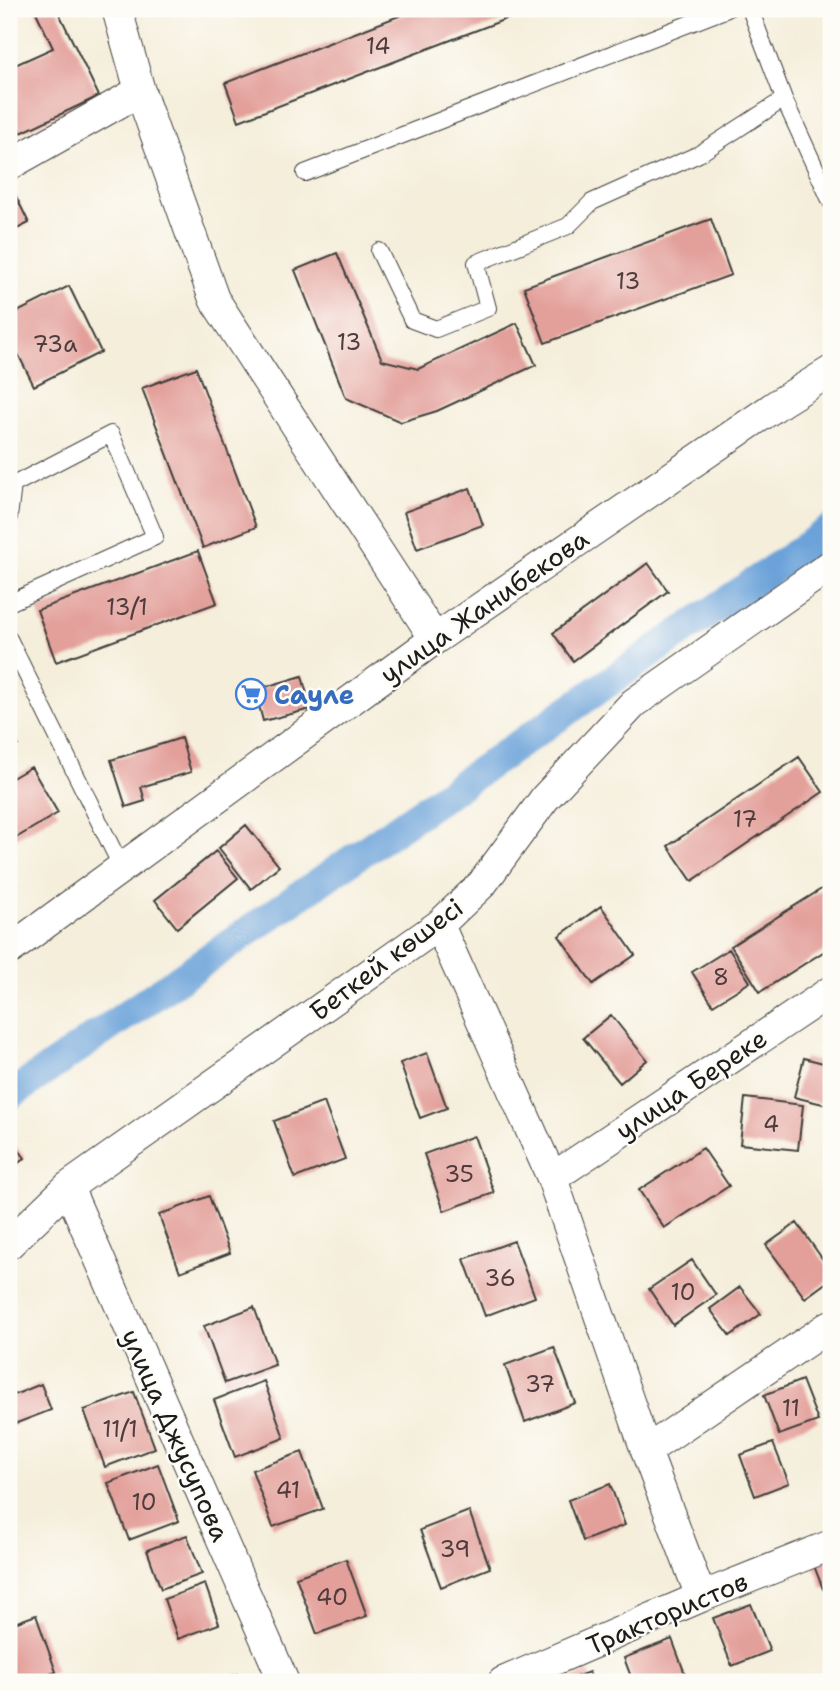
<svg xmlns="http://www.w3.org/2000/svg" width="840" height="1691" font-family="'Shantell Sans',sans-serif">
  <rect width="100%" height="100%" fill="#fdfcf7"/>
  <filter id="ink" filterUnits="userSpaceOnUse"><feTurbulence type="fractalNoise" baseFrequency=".0143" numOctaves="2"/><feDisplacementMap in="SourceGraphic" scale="14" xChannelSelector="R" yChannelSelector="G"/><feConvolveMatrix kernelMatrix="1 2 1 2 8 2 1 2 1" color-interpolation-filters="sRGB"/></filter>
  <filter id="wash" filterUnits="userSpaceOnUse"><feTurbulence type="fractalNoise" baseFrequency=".00686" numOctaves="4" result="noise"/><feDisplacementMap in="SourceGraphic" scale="28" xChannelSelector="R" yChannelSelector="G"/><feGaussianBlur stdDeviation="1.57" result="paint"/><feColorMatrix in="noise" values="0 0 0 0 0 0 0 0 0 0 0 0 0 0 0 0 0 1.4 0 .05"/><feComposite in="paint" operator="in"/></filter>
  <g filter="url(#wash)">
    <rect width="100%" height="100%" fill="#f5eedb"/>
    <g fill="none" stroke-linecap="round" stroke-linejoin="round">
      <path stroke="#6aa2d9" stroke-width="30" d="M 9,1096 L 831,529"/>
    </g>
    <g id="blocks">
      <path fill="#e39f9a" d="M 38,9 L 57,9 L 99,96 L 21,133 L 9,107 L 9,57 L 13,66 L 53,48 L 35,10 Z
        M 417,9 L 532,9 L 239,121 L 225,83 Z
        M 9,182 L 29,223 L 9,233 Z
        M 711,219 L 731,275 L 545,343 L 524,287 Z
        M 337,253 L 382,360 L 418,369 L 517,323 L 536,365 L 437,411 L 401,422 L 346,398 L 295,270 Z
        M 69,286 L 101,352 L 34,386 L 9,336 L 9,316 Z
        M 196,368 L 256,527 L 203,548 L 142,388 Z
        M 470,488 L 483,525 L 417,549 L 404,512 Z
        M 198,551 L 217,603 L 56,662 L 37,610 Z
        M 648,563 L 668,591 L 573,661 L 553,633 Z
        M 302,676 L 311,709 L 263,721 L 255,690 Z
        M 9,730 L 18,745 L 9,750 Z
        M 181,738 L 191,772 L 141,787 L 145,801 L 126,807 L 111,760 Z
        M 799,757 L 823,792 L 692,881 L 668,846 Z
        M 31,767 L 58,813 L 9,842 L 9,780 Z
        M 246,825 L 279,866 L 251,889 L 219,848 Z
        M 216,851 L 238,878 L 177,928 L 155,900 Z
        M 831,883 L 831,947 L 760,992 L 731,946 Z
        M 601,906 L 635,955 L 593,984 L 559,936 Z
        M 729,949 L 750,982 L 713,1005 L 692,972 Z
        M 611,1015 L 647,1060 L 620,1083 L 583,1038 Z
        M 427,1053 L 447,1108 L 420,1118 L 400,1063 Z
        M 804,1058 L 831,1065 L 831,1106 L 794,1097 Z
        M 745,1098 L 803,1105 L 798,1150 L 740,1144 Z
        M 324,1102 L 345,1159 L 295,1178 L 274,1121 Z
        M 474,1136 L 494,1193 L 444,1211 L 424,1154 Z
        M 9,1137 L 25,1158 L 9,1170 Z
        M 703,1148 L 729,1186 L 664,1228 L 639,1190 Z
        M 209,1196 L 230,1253 L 180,1272 L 159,1215 Z
        M 797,1223 L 831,1271 L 831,1279 L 805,1298 L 766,1245 Z
        M 514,1241 L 535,1297 L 485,1316 L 464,1259 Z
        M 692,1260 L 716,1295 L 673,1325 L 649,1289 Z
        M 740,1287 L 761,1314 L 730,1336 L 710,1309 Z
        M 254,1307 L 275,1365 L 225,1383 L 204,1326 Z
        M 554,1347 L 575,1403 L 525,1422 L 505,1365 Z
        M 802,1380 L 818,1421 L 779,1435 L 764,1395 Z
        M 264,1381 L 284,1438 L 235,1457 L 214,1400 Z
        M 41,1384 L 51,1410 L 9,1426 L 9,1397 Z
        M 134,1392 L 155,1448 L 105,1467 L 84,1410 Z
        M 773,1443 L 789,1483 L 755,1496 L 740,1455 Z
        M 302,1452 L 323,1509 L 273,1527 L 252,1470 Z
        M 158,1464 L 179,1521 L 129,1540 L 108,1483 Z
        M 610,1484 L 625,1525 L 583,1541 L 568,1500 Z
        M 469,1511 L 490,1568 L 441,1587 L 420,1530 Z
        M 187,1535 L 202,1574 L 161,1589 L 147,1550 Z
        M 831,1556 L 831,1586 L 823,1589 L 813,1563 Z
        M 346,1559 L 367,1616 L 317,1634 L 296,1577 Z
        M 205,1584 L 219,1624 L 178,1639 L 164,1599 Z
        M 751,1604 L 770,1651 L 732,1666 L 713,1618 Z
        M 36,1615 L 56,1672 L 28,1682 L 9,1682 L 9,1625 Z
        M 672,1639 L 688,1682 L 633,1682 L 624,1658 Z
        M 589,1672 L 593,1682 L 562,1682 Z
        M 238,1674 L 241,1682 L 216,1682 Z"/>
    </g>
  </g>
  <g filter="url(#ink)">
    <use href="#blocks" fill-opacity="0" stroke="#3d3c39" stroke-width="2"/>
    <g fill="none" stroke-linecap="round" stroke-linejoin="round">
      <g stroke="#3d3c39" stroke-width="18">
        <path id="service" d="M 750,9 L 784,99 L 831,202
          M 305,173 L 727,9
          M 379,251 L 412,320 L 436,329 L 488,308 L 476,263 L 568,226 L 592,202 L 699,154 L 784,99
          M 9,517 L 13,485 L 111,434 L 155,537 L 9,603
          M 9,639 L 122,868"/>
      </g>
      <g stroke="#3d3c39" stroke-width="32">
        <path id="minor" d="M 117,9 L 140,91 L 214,299 L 435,639
          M 9,165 L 140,91
          M 439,925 L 552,1178 L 646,1451 L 701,1597
          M 9,950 L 435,639 L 781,402 L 831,371
          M 552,1178 L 831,991
          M 68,1187 L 284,1682
          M 9,1244 L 68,1187 L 439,925 L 482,884 L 545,798 L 634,703 L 831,565
          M 646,1451 L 831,1325
          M 503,1682 L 701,1597 L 831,1545"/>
      </g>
      <use href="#service" stroke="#fff" stroke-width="16"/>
      <use href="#minor" stroke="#fff" stroke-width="30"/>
    </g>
  </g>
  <defs>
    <g id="supermarket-ring" transform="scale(1.575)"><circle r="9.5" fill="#fdfcf7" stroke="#3f7fe0" stroke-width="1.5"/><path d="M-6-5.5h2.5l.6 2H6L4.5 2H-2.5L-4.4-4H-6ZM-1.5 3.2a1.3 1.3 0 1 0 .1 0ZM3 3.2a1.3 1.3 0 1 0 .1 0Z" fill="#3f7fe0"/></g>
  </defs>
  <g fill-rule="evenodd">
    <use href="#supermarket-ring" x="251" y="694"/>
  </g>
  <g text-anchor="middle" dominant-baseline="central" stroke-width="5" stroke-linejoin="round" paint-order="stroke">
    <g font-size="23" fill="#4e3d3c">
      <text x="378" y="46">14</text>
      <text x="628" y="281">13</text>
      <text x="349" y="342">13</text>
      <text x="55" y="344">73а</text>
      <text x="127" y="607">13/1</text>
      <text x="745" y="819">17</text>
      <text x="721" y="977">8</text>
      <text x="771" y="1124">4</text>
      <text x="459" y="1174">35</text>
      <text x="500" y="1278">36</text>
      <text x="683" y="1292">10</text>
      <text x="540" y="1384">37</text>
      <text x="791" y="1408">11</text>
      <text x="120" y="1429">11/1</text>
      <text x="288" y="1490">41</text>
      <text x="144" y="1502">10</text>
      <text x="455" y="1549">39</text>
      <text x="332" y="1597">40</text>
    </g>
    <g font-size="26" fill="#1c1c1c" stroke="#fdfcf7">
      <text transform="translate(484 606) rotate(-35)">улица Жанибекова</text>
      <text transform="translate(386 959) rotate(-37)">Беткей көшесі</text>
      <text transform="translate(691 1084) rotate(-34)">улица Береке</text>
      <text transform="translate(176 1435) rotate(66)">улица Джусупова</text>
      <text transform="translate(667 1613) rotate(-23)">Трактористов</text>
    </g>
    <g font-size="26" font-weight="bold" fill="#366cbe" stroke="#fdfcf7" text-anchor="start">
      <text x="274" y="694">Сауле</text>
    </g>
  </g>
  <rect width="840" height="1691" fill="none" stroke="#fdfcf7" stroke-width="35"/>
</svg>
